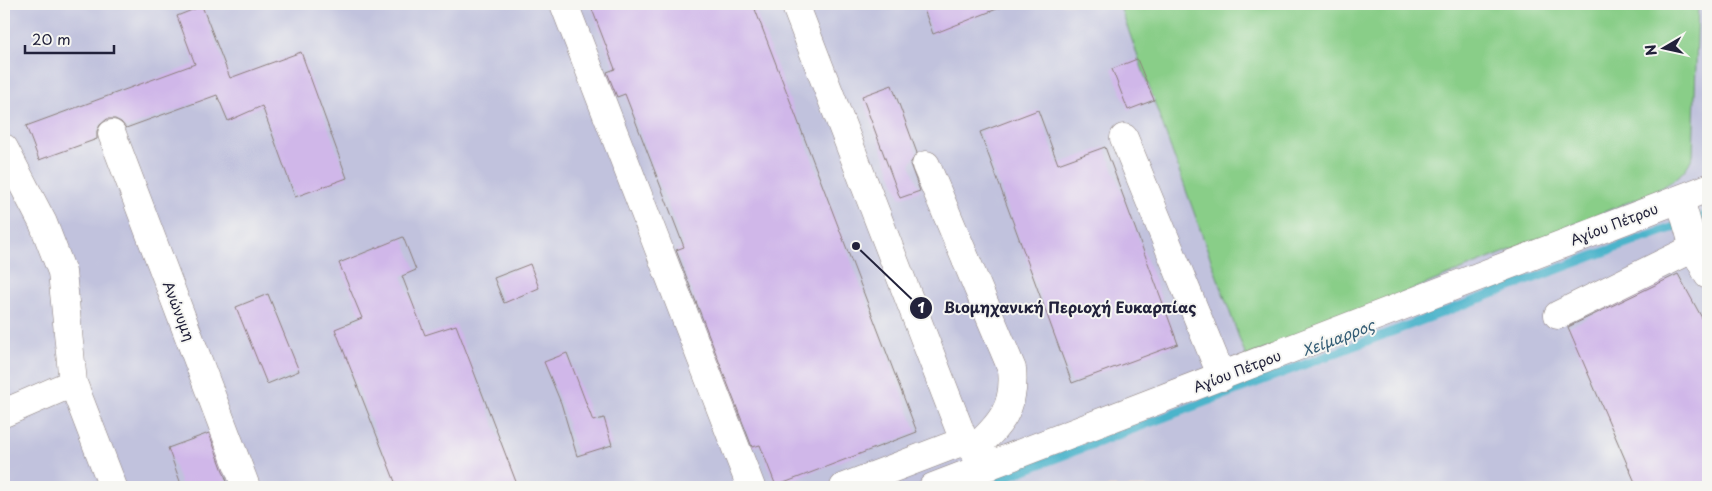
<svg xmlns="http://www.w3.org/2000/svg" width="1712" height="491" font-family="'Playpen Sans',sans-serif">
  <rect width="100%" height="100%" fill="#f6f6f2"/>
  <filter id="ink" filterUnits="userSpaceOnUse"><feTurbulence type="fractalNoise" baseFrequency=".02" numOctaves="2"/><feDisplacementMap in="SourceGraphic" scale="10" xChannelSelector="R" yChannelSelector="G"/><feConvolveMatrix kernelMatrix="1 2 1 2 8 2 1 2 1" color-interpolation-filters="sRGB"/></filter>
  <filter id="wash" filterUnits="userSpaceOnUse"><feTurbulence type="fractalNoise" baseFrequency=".0096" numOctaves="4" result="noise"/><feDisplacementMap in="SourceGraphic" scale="20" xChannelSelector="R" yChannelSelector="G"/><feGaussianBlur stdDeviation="1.12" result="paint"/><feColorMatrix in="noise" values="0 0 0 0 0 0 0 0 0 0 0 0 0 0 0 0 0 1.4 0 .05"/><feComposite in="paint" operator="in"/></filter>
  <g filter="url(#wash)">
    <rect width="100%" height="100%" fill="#f2dbbb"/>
    <path fill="#c1c2dd" d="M 4,4 L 1708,4 L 1708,487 L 4,487 Z"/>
    <path fill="#89ce88" stroke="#567862" d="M 1119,4 L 1698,4 L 1693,155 C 1685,176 1670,183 1651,193 L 1246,357 Z"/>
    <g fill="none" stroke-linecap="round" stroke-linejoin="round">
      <path stroke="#4cb4cb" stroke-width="9" d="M 979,487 L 1593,256 L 1708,215"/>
    </g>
    <g id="blocks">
      <path fill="#d0b7e9" d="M 590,4 L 753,4 L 917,432 L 776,486 L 760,445 L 752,447 L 676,250 L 684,247 L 625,94 L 617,97 L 607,72 L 615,69 Z
        M 922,4 L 1006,4 L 1007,5 L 933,34 Z
        M 202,6 L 230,78 L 301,52 L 347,178 L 295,197 L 262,106 L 228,121 L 217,95 L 126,128 L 121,122 L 115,119 L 107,119 L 100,125 L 97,131 L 97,139 L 39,160 L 26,126 L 195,64 L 177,16 Z
        M 1137,59 L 1154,100 L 1128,110 L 1112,69 Z
        M 892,85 L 917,153 L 910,164 L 920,191 L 900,198 L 862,96 Z
        M 1038,110 L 1058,164 L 1105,147 L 1178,344 L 1072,383 L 980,132 Z
        M 403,237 L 416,270 L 402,276 L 425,335 L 456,325 L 518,487 L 397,487 L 335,329 L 362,318 L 339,263 Z
        M 530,264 L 539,288 L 504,303 L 494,278 Z
        M 1678,274 L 1708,329 L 1708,487 L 1637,487 L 1568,327 Z
        M 268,294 L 299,371 L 267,384 L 236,307 Z
        M 567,353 L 593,421 L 604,418 L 612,445 L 577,456 L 561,403 L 544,362 Z
        M 209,433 L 229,487 L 182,487 L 168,448 Z"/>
    </g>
  </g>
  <g filter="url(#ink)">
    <use href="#blocks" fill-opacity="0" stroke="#8a7e7b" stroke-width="1"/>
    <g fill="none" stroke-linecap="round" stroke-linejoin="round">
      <g stroke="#8a7e7b" stroke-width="29">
        <path id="minor" d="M 564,4 L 751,487
          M 795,4 L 964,441 L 989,466
          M 112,134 L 246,487
          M 1124,138 L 1222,377
          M 4,148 L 43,223 L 62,272 L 73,383 L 113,487
          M 926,165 L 1012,369 C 1016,409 1000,424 973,450
          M 1694,248 L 1708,275
          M 1558,315 L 1694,248 L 1680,199
          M 4,413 L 73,383
          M 844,487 L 964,441
          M 933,487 L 1708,188"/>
      </g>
      <use href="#minor" stroke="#fff" stroke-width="28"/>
    </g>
  </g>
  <g text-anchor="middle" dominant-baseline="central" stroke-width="4" stroke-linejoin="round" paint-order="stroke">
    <g font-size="14" fill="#22223b" stroke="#f6f6f2">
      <text transform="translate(1614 224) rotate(-21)">Αγίου Πέτρου</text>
      <text transform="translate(179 311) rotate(69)">Ανώνυμη</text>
      <text transform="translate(1237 371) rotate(-21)">Αγίου Πέτρου</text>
    </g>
    <g font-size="15" font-style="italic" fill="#335c75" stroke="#f6f6f2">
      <text transform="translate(1338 337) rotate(-21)">Χείμαρρος</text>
    </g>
  </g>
  <path fill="none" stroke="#22223b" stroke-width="2" d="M856 246L921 308"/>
  <g fill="#22223b" stroke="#f6f6f2" stroke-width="2">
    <circle cx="856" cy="246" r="5"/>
    <circle cx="921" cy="308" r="12"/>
  </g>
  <g font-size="15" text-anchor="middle" font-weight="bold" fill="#fff">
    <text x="921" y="313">1</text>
  </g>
  <g font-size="15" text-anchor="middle" font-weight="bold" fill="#22223b" stroke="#f6f6f2" stroke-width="4" stroke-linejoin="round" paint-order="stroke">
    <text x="1070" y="313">Βιομηχανική Περιοχή Ευκαρπίας</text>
  </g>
  <rect width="1712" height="491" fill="none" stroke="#f6f6f2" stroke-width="20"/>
  <g transform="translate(1664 48) rotate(261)" stroke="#f6f6f2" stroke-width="4" paint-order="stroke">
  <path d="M0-4L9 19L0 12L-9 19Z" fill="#22223b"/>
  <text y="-8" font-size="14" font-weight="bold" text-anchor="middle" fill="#22223b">N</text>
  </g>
  <path d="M25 45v8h89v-8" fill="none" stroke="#22223b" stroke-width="2.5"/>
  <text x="32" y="45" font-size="15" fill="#22223b" stroke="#f6f6f2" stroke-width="4" paint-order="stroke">20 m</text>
</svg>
